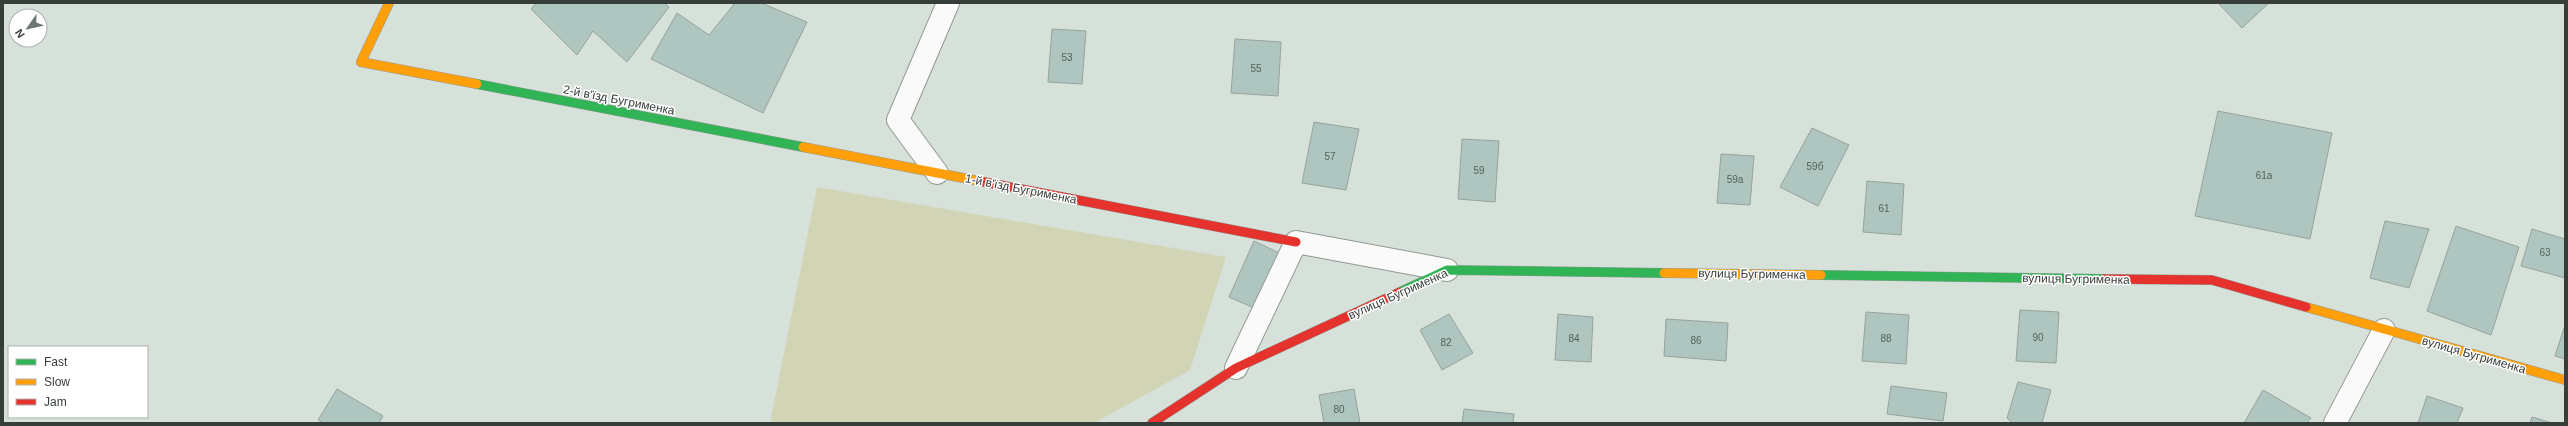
<svg xmlns="http://www.w3.org/2000/svg" width="2568" height="426" font-family="Arial,sans-serif">
  <rect width="100%" height="100%" fill="#d6e1d9"/>
  <path fill="#d2d5b5" d="M 817,187 L 1226,257 L 1190,370 L 1094,423 L 770,423 Z"/>
  <path fill="#aec6bf" stroke="#98a29d" d="M 536,3 L 664,3 L 669,7 L 627,62 L 593,31 L 577,55 L 531,9 Z
    M 735,3 L 761,3 L 807,22 L 763,113 L 651,59 L 677,13 L 709,35 Z
    M 2218,3 L 2269,3 L 2242,28 Z
    M 1052,29 L 1086,31 L 1082,84 L 1048,82 Z
    M 1235,39 L 1281,42 L 1278,96 L 1231,93 Z
    M 2218,111 L 2332,133 L 2310,239 L 2195,216 Z
    M 1314,122 L 1359,129 L 1346,190 L 1302,183 Z
    M 1812,128 L 1849,145 L 1818,206 L 1780,187 Z
    M 1462,139 L 1499,141 L 1495,202 L 1458,199 Z
    M 1721,154 L 1754,156 L 1750,205 L 1717,203 Z
    M 1867,181 L 1904,184 L 1901,235 L 1863,232 Z
    M 2385,221 L 2429,229 L 2409,288 L 2370,278 Z
    M 2456,226 L 2519,247 L 2491,335 L 2427,311 Z
    M 2532,229 L 2565,239 L 2565,278 L 2521,266 Z
    M 1254,241 L 1279,253 L 1254,308 L 1229,297 Z
    M 2020,310 L 2059,312 L 2056,363 L 2016,361 Z
    M 1866,312 L 1909,315 L 1906,364 L 1862,361 Z
    M 1449,314 L 1473,353 L 1442,370 L 1420,330 Z
    M 1558,314 L 1593,317 L 1591,362 L 1555,360 Z
    M 1666,319 L 1728,323 L 1726,361 L 1664,356 Z
    M 2565,325 L 2565,359 L 2555,356 Z
    M 2018,382 L 2051,390 L 2042,423 L 2012,423 L 2007,418 Z
    M 1891,386 L 1947,393 L 1943,421 L 1887,414 Z
    M 337,389 L 383,416 L 379,423 L 323,423 L 318,420 Z
    M 1354,389 L 1360,423 L 1324,423 L 1319,395 Z
    M 2263,390 L 2311,418 L 2307,423 L 2244,423 Z
    M 2427,396 L 2463,408 L 2457,423 L 2418,423 Z
    M 1464,409 L 1514,414 L 1513,423 L 1462,423 Z
    M 2532,417 L 2552,423 L 2530,423 Z"/>
  <g fill="none" stroke-linecap="round" stroke-linejoin="round">
    <g stroke="#919994" stroke-width="24">
      <path id="street" d="M 937,173 L 898,120 L 948,3
        M 1236,368 L 1296,242 L 1447,270
        M 2335,423 L 2384,330"/>
    </g>
    <g stroke="#919994" stroke-width="10">
      <path id="fast" d="M 477,84 L 803,147
        M 1821,275 L 2104,279
        M 1400,292 L 1447,270 L 1664,273"/>
    </g>
    <g stroke="#919994" stroke-width="10">
      <path id="slow" d="M 389,3 L 361,62 L 477,84
        M 803,147 L 984,182
        M 1664,273 L 1821,275
        M 2306,307 L 2565,380"/>
    </g>
    <g stroke="#919994" stroke-width="10">
      <path id="jam" d="M 984,182 L 1296,242
        M 2104,279 L 2212,280 L 2306,307
        M 1152,423 L 1236,368 L 1400,292"/>
    </g>
    <use href="#street" stroke="#f9faf9" stroke-width="22"/>
    <use href="#fast" stroke="#30b455" stroke-width="9"/>
    <use href="#slow" stroke="#ff9f0a" stroke-width="9"/>
    <use href="#jam" stroke="#e5322d" stroke-width="9"/>
  </g>
  <g text-anchor="middle" dominant-baseline="central" stroke-width="3" stroke-linejoin="round" paint-order="stroke">
    <g font-size="10" fill="#55605a">
      <text x="1067" y="57">53</text>
      <text x="1256" y="68">55</text>
      <text x="1330" y="156">57</text>
      <text x="1815" y="166">59б</text>
      <text x="1479" y="170">59</text>
      <text x="2264" y="175">61а</text>
      <text x="1735" y="179">59а</text>
      <text x="1884" y="208">61</text>
      <text x="2545" y="252">63</text>
      <text x="2038" y="337">90</text>
      <text x="1574" y="338">84</text>
      <text x="1886" y="338">88</text>
      <text x="1696" y="340">86</text>
      <text x="1446" y="342">82</text>
      <text x="1339" y="409">80</text>
    </g>
    <g font-size="12" fill="#373e39" stroke="#fff">
      <text transform="translate(619 100) rotate(11)">2-й в'їзд Бугрименка</text>
      <text transform="translate(1021 189) rotate(11)">1-й в'їзд Бугрименка</text>
      <text transform="translate(1752 274) rotate(1)">вулиця Бугрименка</text>
      <text transform="translate(2076 279) rotate(1)">вулиця Бугрименка</text>
      <text transform="translate(1398 294) rotate(-24)">вулиця Бугрименка</text>
      <text transform="translate(2474 355) rotate(16)">вулиця Бугрименка</text>
    </g>
  </g>
  <rect width="2568" height="426" fill="none" stroke="#373e39" stroke-width="8"/>
  <rect x="8" y="346" width="140" height="72" fill="#ffffff" stroke="#afb2b0"/>
  <rect x="16" y="359" width="20" height="6" fill="#30b455" stroke="#afb2b0"/>
  <text x="44" y="366" font-size="12" fill="#373e39">Fast</text>
  <rect x="16" y="379" width="20" height="6" fill="#ff9f0a" stroke="#afb2b0"/>
  <text x="44" y="386" font-size="12" fill="#373e39">Slow</text>
  <rect x="16" y="399" width="20" height="6" fill="#e5322d" stroke="#afb2b0"/>
  <text x="44" y="406" font-size="12" fill="#373e39">Jam</text>
  <g transform="translate(28 28) rotate(236)"><circle r="19" fill="#ffffff" stroke="#afb2b0"/>
  <path d="M0-3L7 15L0 10L-7 15Z" fill="#6f7771"/>
  <text y="-6" font-size="11" font-weight="bold" text-anchor="middle" fill="#373e39">N</text>
  </g>
</svg>
